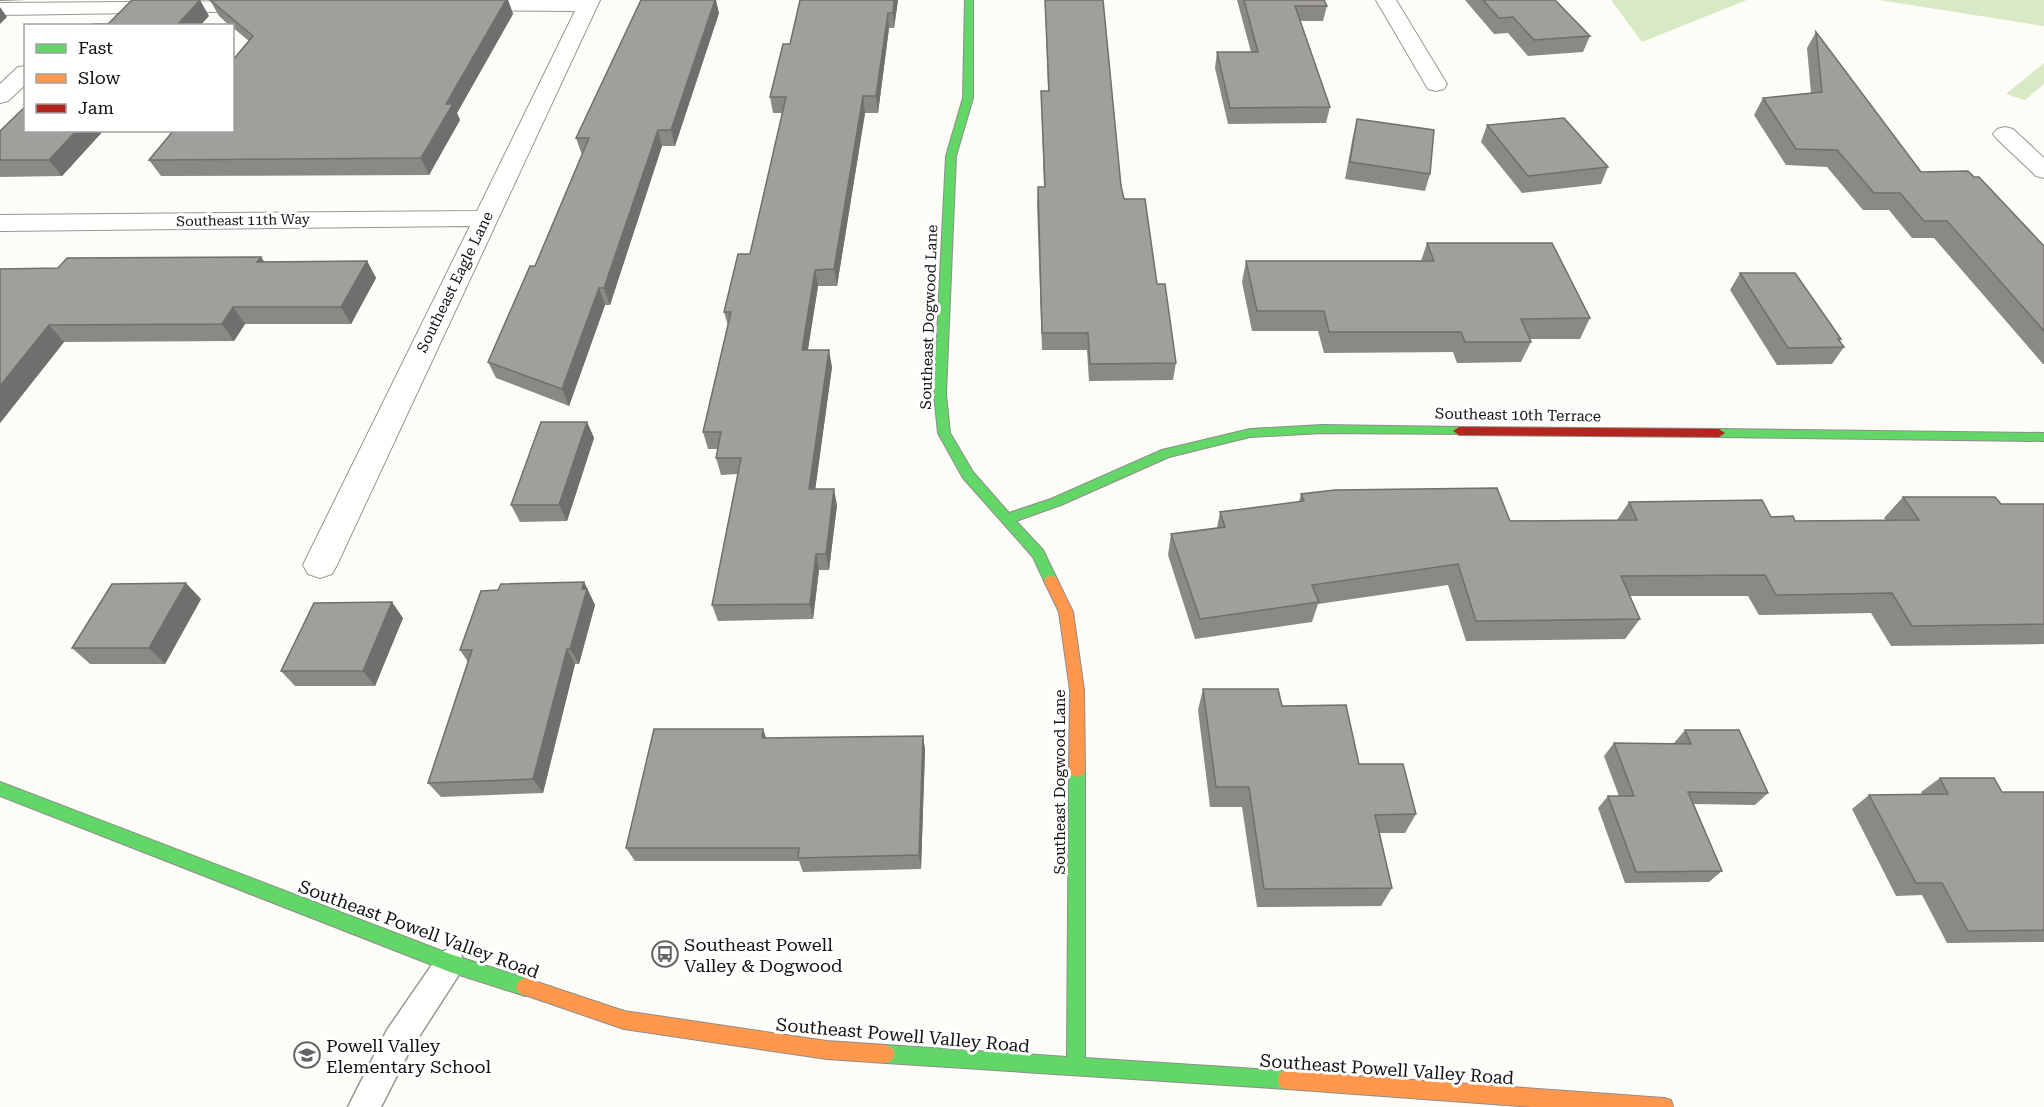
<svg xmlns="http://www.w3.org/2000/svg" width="2044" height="1107" font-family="'Roboto Serif',serif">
  <rect width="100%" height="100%" fill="#fdfcf7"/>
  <path fill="#d8eac5" d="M 1611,0 L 1747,0 L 1642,42 Z
    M 1879,0 L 2044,0 L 2044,26 L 2043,26 Z
    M 2044,63 L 2044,84 L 2025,100 L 2006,94 Z"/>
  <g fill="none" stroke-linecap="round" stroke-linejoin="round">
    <g stroke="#979795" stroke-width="3">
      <path id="lane" d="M 450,948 L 460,953 L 465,963 L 460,973 L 409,1052 L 381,1107 L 348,1107 L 387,1030 L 440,953 Z"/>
    </g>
    <g stroke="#979795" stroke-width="2">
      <path id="street" d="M 467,0 L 600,0 L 337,565 L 332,574 L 320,578 L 308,574 L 303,565 L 470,226 L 0,231 L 0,215 L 477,211 L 575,11 L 460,10 L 457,6 L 460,2 Z
        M 1376,0 L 1396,0 L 1447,84 L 1444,89 L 1436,91 L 1428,89 Z
        M 259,1 L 266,3 L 269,7 L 266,11 L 0,15 L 0,3 Z
        M 26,66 L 26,84 L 8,101 L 0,103 L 0,84 L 18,67 Z
        M 2005,127 L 2013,129 L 2044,158 L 2044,178 L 2036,176 L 1997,139 L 1993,134 L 1997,129 Z"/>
    </g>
    <g stroke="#8e8d8b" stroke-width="2">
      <path id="fast" d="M 965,0 L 973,0 L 973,98 L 956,156 L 946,394 L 950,433 L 973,472 L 1009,513 L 1051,499 L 1162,450 L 1250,429 L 1322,425 L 1459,427 L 1463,428 L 1465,431 L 1463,434 L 1322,433 L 1250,437 L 1169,457 L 1061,505 L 1016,521 L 1043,550 L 1058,581 L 1056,585 L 1046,585 L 1033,557 L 963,478 L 938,433 L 934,394 L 946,156 L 963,98 Z
        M 1719,429 L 2044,433 L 2044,441 L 1719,437 L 1713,433 Z
        M 1077,763 L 1083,765 L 1085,770 L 1085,1058 L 1287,1071 L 1294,1073 L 1296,1080 L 1294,1087 L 1287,1089 L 886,1063 L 880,1060 L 877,1054 L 880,1048 L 886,1045 L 1067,1057 L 1069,770 L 1071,765 Z
        M 0,782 L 450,954 L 525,978 L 531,981 L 534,987 L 531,993 L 525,996 L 450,972 L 0,796 Z"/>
    </g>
    <g stroke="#8e8d8b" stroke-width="2">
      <path id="slow" d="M 1051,576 L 1056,577 L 1073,612 L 1084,690 L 1085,770 L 1083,775 L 1077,777 L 1071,775 L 1069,770 L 1070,690 L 1059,612 L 1044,581 L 1046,577 Z
        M 525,978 L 624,1011 L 827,1041 L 886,1045 L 892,1048 L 895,1054 L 892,1060 L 886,1063 L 827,1059 L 624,1029 L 519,993 L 516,987 L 519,981 Z
        M 1287,1071 L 1664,1098 L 1671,1100 L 1673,1107 L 1533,1107 L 1287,1089 L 1280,1087 L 1278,1080 L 1280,1073 Z"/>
    </g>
    <g stroke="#8e8d8b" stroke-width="2">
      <path id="jam" d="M 1459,427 L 1719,429 L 1725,433 L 1719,437 L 1459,435 L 1453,431 Z"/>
    </g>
    <use href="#lane" fill="#fffffe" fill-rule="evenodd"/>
    <use href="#street" fill="#fffffe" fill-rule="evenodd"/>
    <use href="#fast" fill="#63d668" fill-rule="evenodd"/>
    <use href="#slow" fill="#ff974d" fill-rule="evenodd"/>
    <use href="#jam" fill="#b3261e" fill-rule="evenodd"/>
  </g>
  <path fill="#8a8986" d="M 0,0 L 27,0 L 0,1 Z
    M 210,0 L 508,0 L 513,14 L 457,113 L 460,120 L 429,175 L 161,176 L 149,160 L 249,41 L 232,27 L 232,26 L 230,26 L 219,16 Z
    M 898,0 L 894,28 L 889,28 L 878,113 L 865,113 L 837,286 L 818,286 L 808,350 L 832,367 L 815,489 L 837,505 L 829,570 L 819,570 L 813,619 L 718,621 L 712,605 L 738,474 L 721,475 L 716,458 L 718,449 L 708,449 L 703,432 L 728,326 L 724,312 L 750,254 L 783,113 L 773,113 L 770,97 L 790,44 Z
    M 1045,0 L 1103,0 L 1121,186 L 1124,199 L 1157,284 L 1176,363 L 1173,380 L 1089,381 L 1087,350 L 1042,350 L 1037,204 L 1038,187 L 1044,187 L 1041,91 L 1048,91 Z
    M 1237,0 L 1324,0 L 1327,6 L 1323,21 L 1300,21 L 1330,107 L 1326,123 L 1228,124 L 1215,68 L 1217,52 L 1251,52 Z
    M 1465,0 L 1555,0 L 1590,36 L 1583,52 L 1528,56 L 1508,33 L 1494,34 Z
    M 719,13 L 675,146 L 662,146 L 610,305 L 605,305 L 569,406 L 496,378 L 488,362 L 535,266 L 582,155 L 576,138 Z
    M 1816,32 L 1921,172 L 2044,246 L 2044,364 L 2043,364 L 1934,238 L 1912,238 L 1889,210 L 1863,210 L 1827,167 L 1786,165 L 1754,115 L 1763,98 L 1811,93 L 1807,48 Z
    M 1357,119 L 1430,174 L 1425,191 L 1345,179 L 1353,136 Z
    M 1487,125 L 1608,167 L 1601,184 L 1522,193 L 1481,142 Z
    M 104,130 L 62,176 L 0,177 L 0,131 Z
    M 1427,243 L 1590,318 L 1580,339 L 1530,339 L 1531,342 L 1521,362 L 1457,363 L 1453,352 L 1324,353 L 1318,331 L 1252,331 L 1242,282 L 1246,261 L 1421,261 Z
    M 367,261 L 376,278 L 351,324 L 245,324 L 234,341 L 64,342 L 0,423 L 0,269 L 58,268 L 264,262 Z
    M 1740,273 L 1841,339 L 1840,341 L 1844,347 L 1832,364 L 1777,365 L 1730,290 Z
    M 587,422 L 594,438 L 567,521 L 520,522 L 511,505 Z
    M 1301,494 L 1510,521 L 1617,520 L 1629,502 L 1771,517 L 1795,521 L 1886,520 L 1884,518 L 1903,497 L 2001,504 L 2044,504 L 2044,644 L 1891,646 L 1871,613 L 1759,615 L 1748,596 L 1630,596 L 1640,619 L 1625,639 L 1466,641 L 1448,585 L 1318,604 L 1312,622 L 1195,639 L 1168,555 L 1171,534 L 1217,528 L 1220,512 L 1299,502 Z
    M 584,582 L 595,605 L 579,664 L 575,664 L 543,793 L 441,797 L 428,783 L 468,662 L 460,650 L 498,590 Z
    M 201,599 L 165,664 L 90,664 L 72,648 Z
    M 403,618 L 375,686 L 295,686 L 281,671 Z
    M 1203,689 L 1282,706 L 1359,764 L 1416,814 L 1405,833 L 1380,833 L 1392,888 L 1381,906 L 1257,907 L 1242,807 L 1210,807 L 1198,710 Z
    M 763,729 L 766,738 L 923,736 L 925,750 L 921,869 L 803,872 L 799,861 L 635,861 L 626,848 Z
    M 1685,730 L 1768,793 L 1755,805 L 1694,804 L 1722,871 L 1709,882 L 1625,883 L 1598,808 L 1608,796 L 1619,796 L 1604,756 L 1614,743 L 1674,744 L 1674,743 Z
    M 1940,778 L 2002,792 L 2044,792 L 2044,942 L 1947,943 L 1922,895 L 1896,896 L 1852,809 L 1869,795 L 1922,794 L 1921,792 Z"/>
  <path fill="#716f6d" d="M 200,0 L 209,16 L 200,26 L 176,26 Z
    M 506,0 L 508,0 L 513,14 L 457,113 L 460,120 L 429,175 L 421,158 L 446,104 Z
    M 715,0 L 716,0 L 719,13 L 675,146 L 671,130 Z
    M 894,0 L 898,0 L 894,28 L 893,13 Z
    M 0,7 L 7,17 L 0,24 Z
    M 888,13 L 889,28 L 878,113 L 876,96 Z
    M 863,96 L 865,113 L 837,286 L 834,269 Z
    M 77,130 L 104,130 L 62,176 L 49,160 Z
    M 658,130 L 662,146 L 610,305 L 604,288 Z
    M 261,257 L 272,273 L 257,262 Z
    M 367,261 L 376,278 L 351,324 L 341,307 Z
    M 815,270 L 818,286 L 805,367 L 802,350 Z
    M 599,288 L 605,305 L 569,406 L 562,389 Z
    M 233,307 L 245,324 L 234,341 L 222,324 Z
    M 49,325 L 64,342 L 0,423 L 0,386 Z
    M 829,350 L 832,367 L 813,506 L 809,489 Z
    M 587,422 L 594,438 L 567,521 L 559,505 Z
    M 834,489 L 837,505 L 829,570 L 826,554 Z
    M 816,554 L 819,570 L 813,619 L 810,604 Z
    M 584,582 L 595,605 L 579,664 L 570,649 Z
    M 186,583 L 201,599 L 165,664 L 149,648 Z
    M 392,602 L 403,618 L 375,686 L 363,671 Z
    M 567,649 L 575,664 L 543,793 L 533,779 Z
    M 763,729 L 768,744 L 762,738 Z
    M 923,736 L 925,750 L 921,869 L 919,855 Z"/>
  <path fill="#a19f9c" stroke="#716f6d" stroke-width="1.5" d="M 132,0 L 200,0 L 176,26 L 92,26 L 94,24 L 108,24 Z
    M 210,0 L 506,0 L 446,104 L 453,104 L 421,158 L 149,160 L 174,130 L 232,130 L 232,61 L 253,36 Z
    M 641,0 L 715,0 L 671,130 L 658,130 L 604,288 L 599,288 L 562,389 L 488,362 L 530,266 L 535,266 L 589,138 L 576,138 Z
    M 800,0 L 894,0 L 893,13 L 888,13 L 876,96 L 863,96 L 834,269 L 815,270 L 802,350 L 829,350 L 809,489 L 834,489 L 826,554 L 816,554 L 810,604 L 712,605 L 741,458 L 716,458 L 721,432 L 703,432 L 731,312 L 724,312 L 738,254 L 750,254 L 786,97 L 770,97 L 783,44 L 790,44 Z
    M 1045,0 L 1103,0 L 1121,186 L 1124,199 L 1145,199 L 1157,284 L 1165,284 L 1176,363 L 1090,364 L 1088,333 L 1042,333 L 1038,187 L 1045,187 L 1041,91 L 1049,91 Z
    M 1244,0 L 1324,0 L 1327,6 L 1295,6 L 1330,107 L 1230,108 L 1217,52 L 1258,52 Z
    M 1483,0 L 1555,0 L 1590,36 L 1534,40 L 1513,17 L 1499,18 Z
    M 1816,32 L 1921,172 L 1968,171 L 1974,177 L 1979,177 L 2044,246 L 2044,331 L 1947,221 L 1924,221 L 1900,193 L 1874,193 L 1837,150 L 1796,149 L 1763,98 L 1822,92 Z
    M 26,106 L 26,130 L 77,130 L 49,160 L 0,160 L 0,131 Z
    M 1564,118 L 1608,167 L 1528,176 L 1487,125 Z
    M 1357,119 L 1434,130 L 1430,174 L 1350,162 Z
    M 1427,243 L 1552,243 L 1590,318 L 1521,319 L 1531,342 L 1465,342 L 1461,332 L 1329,332 L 1324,311 L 1257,311 L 1246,261 L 1434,261 Z
    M 261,257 L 257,262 L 367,261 L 341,307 L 233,307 L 222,324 L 49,325 L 0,386 L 0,269 L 58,268 L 67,258 Z
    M 1740,273 L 1795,273 L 1841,339 L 1838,339 L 1844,347 L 1788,348 Z
    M 541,422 L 587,422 L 559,505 L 511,505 Z
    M 1497,488 L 1510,521 L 1637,520 L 1629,502 L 1762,500 L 1771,517 L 1793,516 L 1795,521 L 1919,520 L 1903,497 L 1995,497 L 2001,504 L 2044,504 L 2044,624 L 1912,626 L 1892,593 L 1776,595 L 1765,575 L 1621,576 L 1640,619 L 1476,621 L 1458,564 L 1312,585 L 1319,602 L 1200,619 L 1171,534 L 1225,527 L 1220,512 L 1304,501 L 1301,494 L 1335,490 Z
    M 584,582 L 582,589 L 587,589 L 570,649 L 567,649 L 533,779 L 428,783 L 472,650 L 460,650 L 481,591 L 498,590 L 501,584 Z
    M 186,583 L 149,648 L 72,648 L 112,584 Z
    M 392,602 L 363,671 L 281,671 L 314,603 Z
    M 1203,689 L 1278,689 L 1282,706 L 1346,705 L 1359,764 L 1403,764 L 1416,814 L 1375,815 L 1392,888 L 1264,889 L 1249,787 L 1216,787 Z
    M 654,729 L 763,729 L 762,738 L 923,736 L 919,855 L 798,858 L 799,848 L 626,848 Z
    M 1685,730 L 1739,730 L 1768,793 L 1688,792 L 1722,871 L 1636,872 L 1608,796 L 1634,796 L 1614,743 L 1691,744 Z
    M 1940,778 L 1994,778 L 2002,792 L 2044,792 L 2044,930 L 1968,931 L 1942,883 L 1916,883 L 1869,795 L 1948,794 Z"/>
  <defs>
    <g id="bus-ring" transform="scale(1.35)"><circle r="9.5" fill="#fff" stroke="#646362" stroke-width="1.5"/><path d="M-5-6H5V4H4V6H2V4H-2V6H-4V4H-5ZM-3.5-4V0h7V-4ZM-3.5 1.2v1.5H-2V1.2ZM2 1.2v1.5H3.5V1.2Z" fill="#646362"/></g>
    <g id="school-ring" transform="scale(1.35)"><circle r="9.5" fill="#fff" stroke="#646362" stroke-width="1.5"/><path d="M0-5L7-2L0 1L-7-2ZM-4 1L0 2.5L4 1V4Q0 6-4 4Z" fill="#646362"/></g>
  </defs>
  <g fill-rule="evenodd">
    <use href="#bus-ring" x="665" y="954"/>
    <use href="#school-ring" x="307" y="1055"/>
  </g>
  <g text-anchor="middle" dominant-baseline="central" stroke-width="6" stroke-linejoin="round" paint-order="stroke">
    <g font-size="14" fill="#111" stroke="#fff">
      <text transform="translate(243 220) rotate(-1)">Southeast 11th Way</text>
    </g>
    <g font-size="15" fill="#111" stroke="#fff">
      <text transform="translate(455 282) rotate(-64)">Southeast Eagle Lane</text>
      <text transform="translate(929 317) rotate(-88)">Southeast Dogwood Lane</text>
      <text transform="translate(1518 415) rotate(1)">Southeast 10th Terrace</text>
      <text transform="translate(1060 782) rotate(-90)">Southeast Dogwood Lane</text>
    </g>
    <g font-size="18" fill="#111" stroke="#fff">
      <text transform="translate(419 929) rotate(20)">Southeast Powell Valley Road</text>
      <text transform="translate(903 1035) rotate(5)">Southeast Powell Valley Road</text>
      <text transform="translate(1387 1069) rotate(4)">Southeast Powell Valley Road</text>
    </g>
    <g font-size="18" fill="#111" stroke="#fff" text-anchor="start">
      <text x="684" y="944">Southeast Powell<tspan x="684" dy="21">Valley &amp; Dogwood</tspan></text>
      <text x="326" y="1045">Powell Valley<tspan x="326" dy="21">Elementary School</tspan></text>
    </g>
  </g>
  <rect x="24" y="24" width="210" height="108" fill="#ffffff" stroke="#a0a0a0" stroke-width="1.5"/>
  <rect x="36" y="44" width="30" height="9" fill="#63d668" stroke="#a0a0a0" stroke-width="1.5"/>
  <text x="78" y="54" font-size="18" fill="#111111">Fast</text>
  <rect x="36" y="74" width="30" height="9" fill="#ff974d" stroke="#a0a0a0" stroke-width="1.5"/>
  <text x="78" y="84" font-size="18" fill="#111111">Slow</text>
  <rect x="36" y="104" width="30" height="9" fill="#b3261e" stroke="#a0a0a0" stroke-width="1.5"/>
  <text x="78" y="114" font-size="18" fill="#111111">Jam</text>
</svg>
